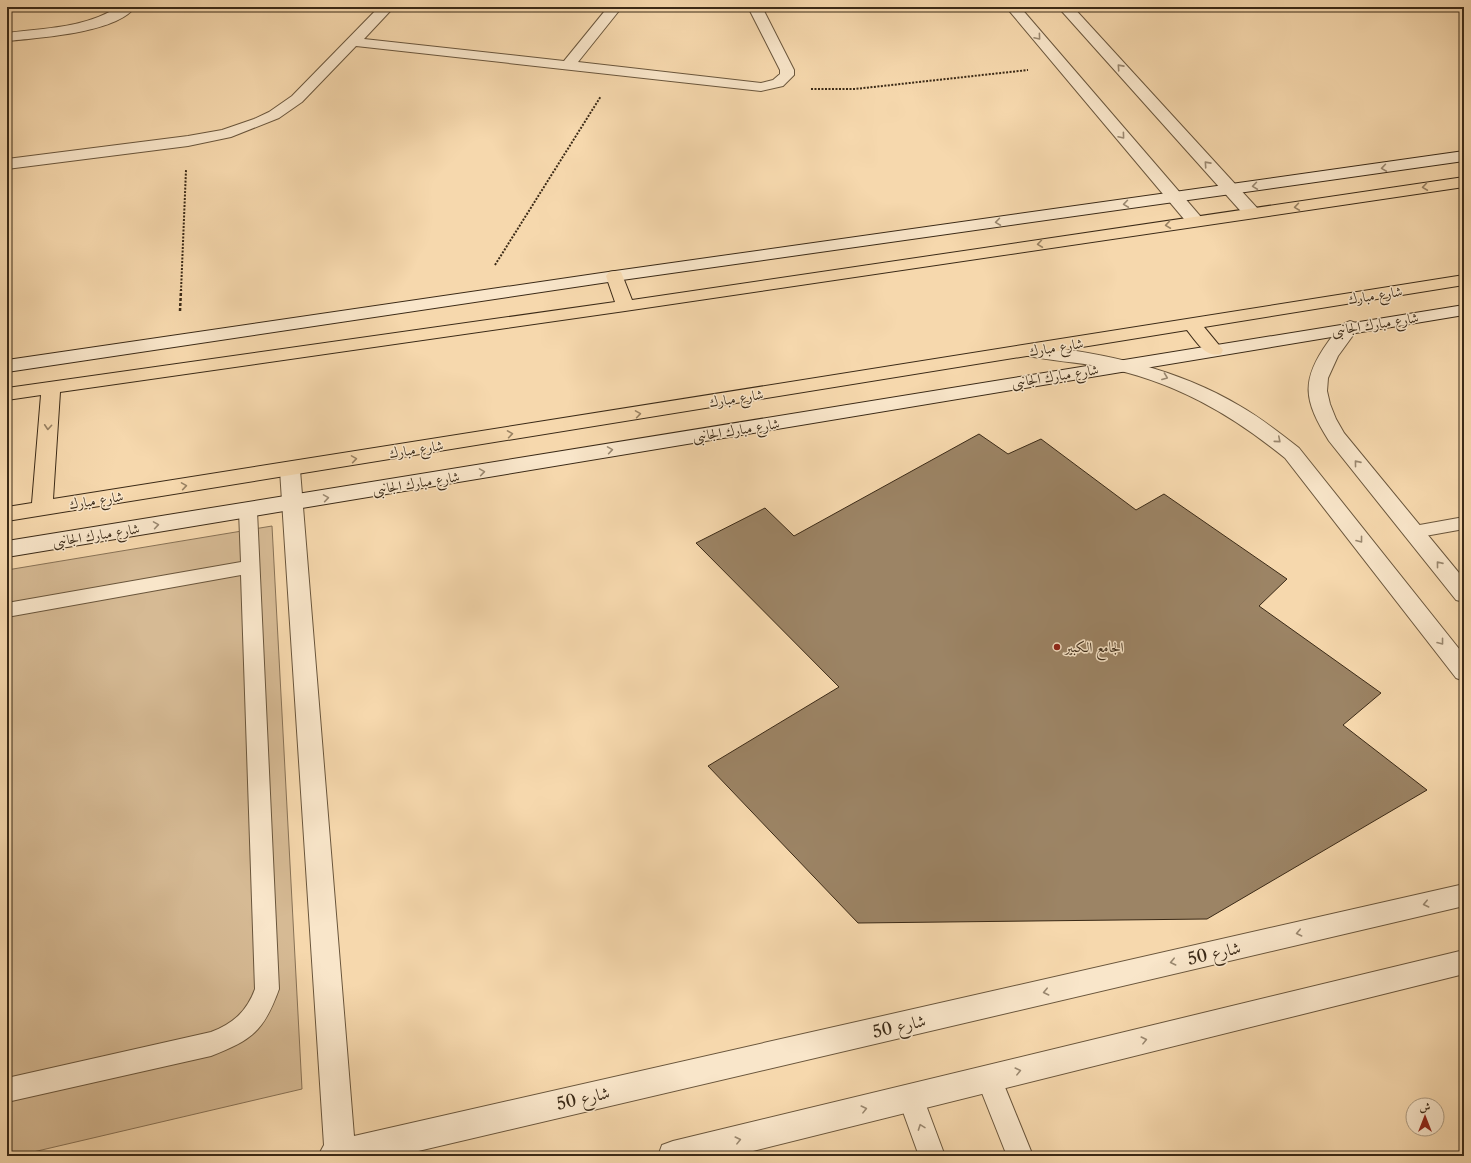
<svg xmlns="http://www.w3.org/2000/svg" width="1471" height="1163" font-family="'Libre Caslon Text',Amiri,serif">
  <rect width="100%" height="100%" fill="#f6d8ad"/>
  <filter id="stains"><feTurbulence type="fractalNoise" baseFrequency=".005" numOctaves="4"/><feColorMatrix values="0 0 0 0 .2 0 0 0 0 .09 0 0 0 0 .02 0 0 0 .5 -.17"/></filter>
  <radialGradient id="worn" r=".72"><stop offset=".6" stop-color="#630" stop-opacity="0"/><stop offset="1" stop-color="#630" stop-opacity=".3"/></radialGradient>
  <path fill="#d6ba94" stroke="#887256" d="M 272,526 L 302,1089 L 16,1156 L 7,1156 L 7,570 Z"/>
  <path fill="#9c8465" stroke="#3b2a17" d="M 979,434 L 1008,454 L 1041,439 L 1136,510 L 1164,494 L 1287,579 L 1259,606 L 1381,693 L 1343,725 L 1427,790 L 1207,919 L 858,923 L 708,766 L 839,687 L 696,543 L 765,508 L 794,536 Z"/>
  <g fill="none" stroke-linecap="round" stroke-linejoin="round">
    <g stroke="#6a563c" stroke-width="2">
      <path id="service" d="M 248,505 L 254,507 L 257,511 L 279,989 C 264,1031 252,1040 211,1056 L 7,1102 L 7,1078 L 211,1032 C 233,1024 247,1011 255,989 L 241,575 L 7,617 L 7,603 L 241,562 L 239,511 L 242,507 Z
        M 1464,517 L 1464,529 L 1414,538 L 1407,537 L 1405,532 L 1407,527 L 1414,526 Z
        M 989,1066 L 998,1070 L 1033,1156 L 1007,1156 L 976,1078 L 980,1070 Z
        M 911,1086 L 920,1089 L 945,1156 L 919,1156 L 898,1098 L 902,1089 Z"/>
    </g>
    <g stroke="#6a563c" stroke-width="2">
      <path id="minor" d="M 118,7 L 135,7 C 117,33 37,38 7,41 L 7,33 C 45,28 85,28 118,7 Z
        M 379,7 L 394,7 L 364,39 L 564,61 L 608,7 L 622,7 L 578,62 L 761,83 L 773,80 L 780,74 L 780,70 L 748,7 L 762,7 L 794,70 L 794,75 L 783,86 L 761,91 L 356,46 L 302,102 L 279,118 L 231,137 L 188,146 L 7,169 L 7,159 L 188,136 L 222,130 L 254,119 L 269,112 L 292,96 Z
        M 1350,321 L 1356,323 L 1359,327 L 1338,356 L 1328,378 L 1327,391 L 1330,404 L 1336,419 L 1344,433 L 1464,579 L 1464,602 L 1456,600 L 1329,441 C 1304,401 1300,381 1328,342 C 1334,334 1340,324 1350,321 Z
        M 1031,345 C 1104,353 1176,368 1240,406 C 1261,418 1280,433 1299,448 L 1464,655 L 1464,681 L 1456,678 L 1285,458 C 1231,414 1172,380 1102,367 C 1077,362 1050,361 1024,355 L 1022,351 L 1024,347 Z
        M 290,463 L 297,465 L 300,470 L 354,1136 L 1464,884 L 1464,906 L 397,1156 L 318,1156 L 324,1145 L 280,470 L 283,465 Z
        M 1464,950 L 1464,974 L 733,1156 L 658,1156 L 662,1145 L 673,1141 Z"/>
    </g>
    <g stroke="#6a563c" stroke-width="2">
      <path id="tertiary" d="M 1006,7 L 1020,7 L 1201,217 L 1203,221 L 1201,225 L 1195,226 L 1189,225 Z
        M 1058,7 L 1073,7 L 1258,209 L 1260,213 L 1258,217 L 1252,218 L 1246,217 Z"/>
    </g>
    <g stroke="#3b2a17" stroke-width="2">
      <path id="secondary" d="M 1464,151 L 1464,161 L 615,281 L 7,372 L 7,360 L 615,271 Z
        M 1464,305 L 1464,315 L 7,557 L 7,541 Z"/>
    </g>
    <g stroke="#3b2a17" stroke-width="2">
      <path id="primary" d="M 1464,177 L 1464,187 L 625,311 L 60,392 L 53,499 L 1464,275 L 1464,285 L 1204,327 L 1223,350 L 1221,354 C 1205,358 1196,341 1187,330 L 7,521 L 7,507 L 32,503 L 41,395 L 7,400 L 7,388 L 615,302 L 606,276 L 609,272 L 615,271 L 621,272 L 632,300 Z"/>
    </g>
    <path stroke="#3b2a17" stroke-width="2" stroke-dasharray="2 1.5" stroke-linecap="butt" d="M 1107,9 L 1125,7
      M 811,89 L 855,89 L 1028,70
      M 495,265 L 601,96
      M 181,291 L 186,170"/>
    <path stroke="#3b2a17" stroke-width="2.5" stroke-dasharray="3 2" stroke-linecap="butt" d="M 180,311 L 181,290"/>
    <use href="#service" fill="#f9e6ca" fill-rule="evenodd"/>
    <use href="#minor" fill="#f9e6ca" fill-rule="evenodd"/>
    <use href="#tertiary" fill="#f9e6ca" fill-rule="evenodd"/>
    <use href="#secondary" fill="#f9e6ca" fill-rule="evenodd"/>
    <use href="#primary" fill="#f6d8ad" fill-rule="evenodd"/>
  </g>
  <defs><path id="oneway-chevron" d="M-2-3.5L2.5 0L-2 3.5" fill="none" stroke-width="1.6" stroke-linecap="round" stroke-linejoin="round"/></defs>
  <g stroke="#9a8870">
    <use href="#oneway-chevron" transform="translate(1038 37) rotate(50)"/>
    <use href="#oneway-chevron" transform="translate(1120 67) rotate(-132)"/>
    <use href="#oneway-chevron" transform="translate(1122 136) rotate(50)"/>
    <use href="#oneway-chevron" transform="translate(1207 164) rotate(-132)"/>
    <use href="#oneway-chevron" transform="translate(1384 168) rotate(172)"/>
    <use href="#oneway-chevron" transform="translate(1255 186) rotate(172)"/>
    <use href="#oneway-chevron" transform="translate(1126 204) rotate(172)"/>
    <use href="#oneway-chevron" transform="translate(998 222) rotate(172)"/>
    <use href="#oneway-chevron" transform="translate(1165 377) rotate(21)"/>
    <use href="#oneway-chevron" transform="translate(1278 440) rotate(41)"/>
    <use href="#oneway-chevron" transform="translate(610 450) rotate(-9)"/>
    <use href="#oneway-chevron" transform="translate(1357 463) rotate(-129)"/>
    <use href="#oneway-chevron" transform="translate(482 472) rotate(-9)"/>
    <use href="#oneway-chevron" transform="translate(326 498) rotate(-9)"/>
    <use href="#oneway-chevron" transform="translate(156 525) rotate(-9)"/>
    <use href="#oneway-chevron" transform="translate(1360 540) rotate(52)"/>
    <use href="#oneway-chevron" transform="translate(1439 564) rotate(-129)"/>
    <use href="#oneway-chevron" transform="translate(1441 642) rotate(52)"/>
    <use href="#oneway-chevron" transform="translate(1426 904) rotate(167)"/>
    <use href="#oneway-chevron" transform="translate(1299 933) rotate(167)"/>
    <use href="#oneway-chevron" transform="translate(1173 962) rotate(167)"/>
    <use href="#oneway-chevron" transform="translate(1046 992) rotate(167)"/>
    <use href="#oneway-chevron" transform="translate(1144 1040) rotate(-14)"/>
    <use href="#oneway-chevron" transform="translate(1018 1071) rotate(-14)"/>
    <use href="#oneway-chevron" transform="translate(864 1109) rotate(-14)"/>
    <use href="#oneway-chevron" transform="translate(921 1127) rotate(-110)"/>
    <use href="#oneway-chevron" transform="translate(738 1140) rotate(-14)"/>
  </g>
  <g stroke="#988162">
    <use href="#oneway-chevron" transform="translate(1425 187) rotate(172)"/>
    <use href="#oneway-chevron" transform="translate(1297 207) rotate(172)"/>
    <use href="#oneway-chevron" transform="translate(1168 225) rotate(172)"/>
    <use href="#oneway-chevron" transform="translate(1040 244) rotate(172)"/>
    <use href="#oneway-chevron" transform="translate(638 414) rotate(-9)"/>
    <use href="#oneway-chevron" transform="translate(48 427) rotate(94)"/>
    <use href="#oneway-chevron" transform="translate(510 434) rotate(-9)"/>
    <use href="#oneway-chevron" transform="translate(354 459) rotate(-9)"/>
    <use href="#oneway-chevron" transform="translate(184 486) rotate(-9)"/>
  </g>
  <circle fill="#8f2418" stroke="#f9e6ca" stroke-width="1.5" cx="1057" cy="647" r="4"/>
  <g text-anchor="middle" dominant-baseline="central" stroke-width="3" stroke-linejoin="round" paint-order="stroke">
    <g font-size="14" fill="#3b2a17" stroke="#f9e6ca">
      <text transform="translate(1375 295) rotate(-9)">شارع مبارك</text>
      <text transform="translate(1375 324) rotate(-9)">شارع مبارك الجانبى</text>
      <text transform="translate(1056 347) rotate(-9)">شارع مبارك</text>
      <text transform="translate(1055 376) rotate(-9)">شارع مبارك الجانبى</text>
      <text transform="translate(736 398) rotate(-9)">شارع مبارك</text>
      <text transform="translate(736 430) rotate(-9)">شارع مبارك الجانبى</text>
      <text transform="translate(416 449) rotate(-9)">شارع مبارك</text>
      <text transform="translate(416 483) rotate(-9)">شارع مبارك الجانبى</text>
      <text transform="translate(96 500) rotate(-9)">شارع مبارك</text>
      <text transform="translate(96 535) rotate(-9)">شارع مبارك الجانبى</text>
    </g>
    <g font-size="14" fill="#3b2a17" stroke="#f9e6ca" text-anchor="start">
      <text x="1065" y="647">الجامع الكبير</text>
    </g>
    <g font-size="17" fill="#3b2a17" stroke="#f9e6ca">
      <text transform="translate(1214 953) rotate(-13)">شارع 50</text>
      <text transform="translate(899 1026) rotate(-13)">شارع 50</text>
      <text transform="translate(583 1098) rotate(-13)">شارع 50</text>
    </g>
  </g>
  <rect width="1471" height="1163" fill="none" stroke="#f6d8ad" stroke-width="24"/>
  <rect x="8" y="8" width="1455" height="1147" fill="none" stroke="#3b2a17" stroke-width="2"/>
  <rect x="12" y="12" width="1447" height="1139" fill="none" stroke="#3b2a17"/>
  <g transform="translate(1425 1117)"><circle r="19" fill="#f9e6ca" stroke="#ad9b82"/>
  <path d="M0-3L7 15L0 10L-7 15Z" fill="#8f2418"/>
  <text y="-6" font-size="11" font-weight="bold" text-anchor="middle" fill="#3b2a17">ش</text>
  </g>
  <rect width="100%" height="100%" filter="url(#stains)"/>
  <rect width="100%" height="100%" fill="url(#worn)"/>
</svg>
